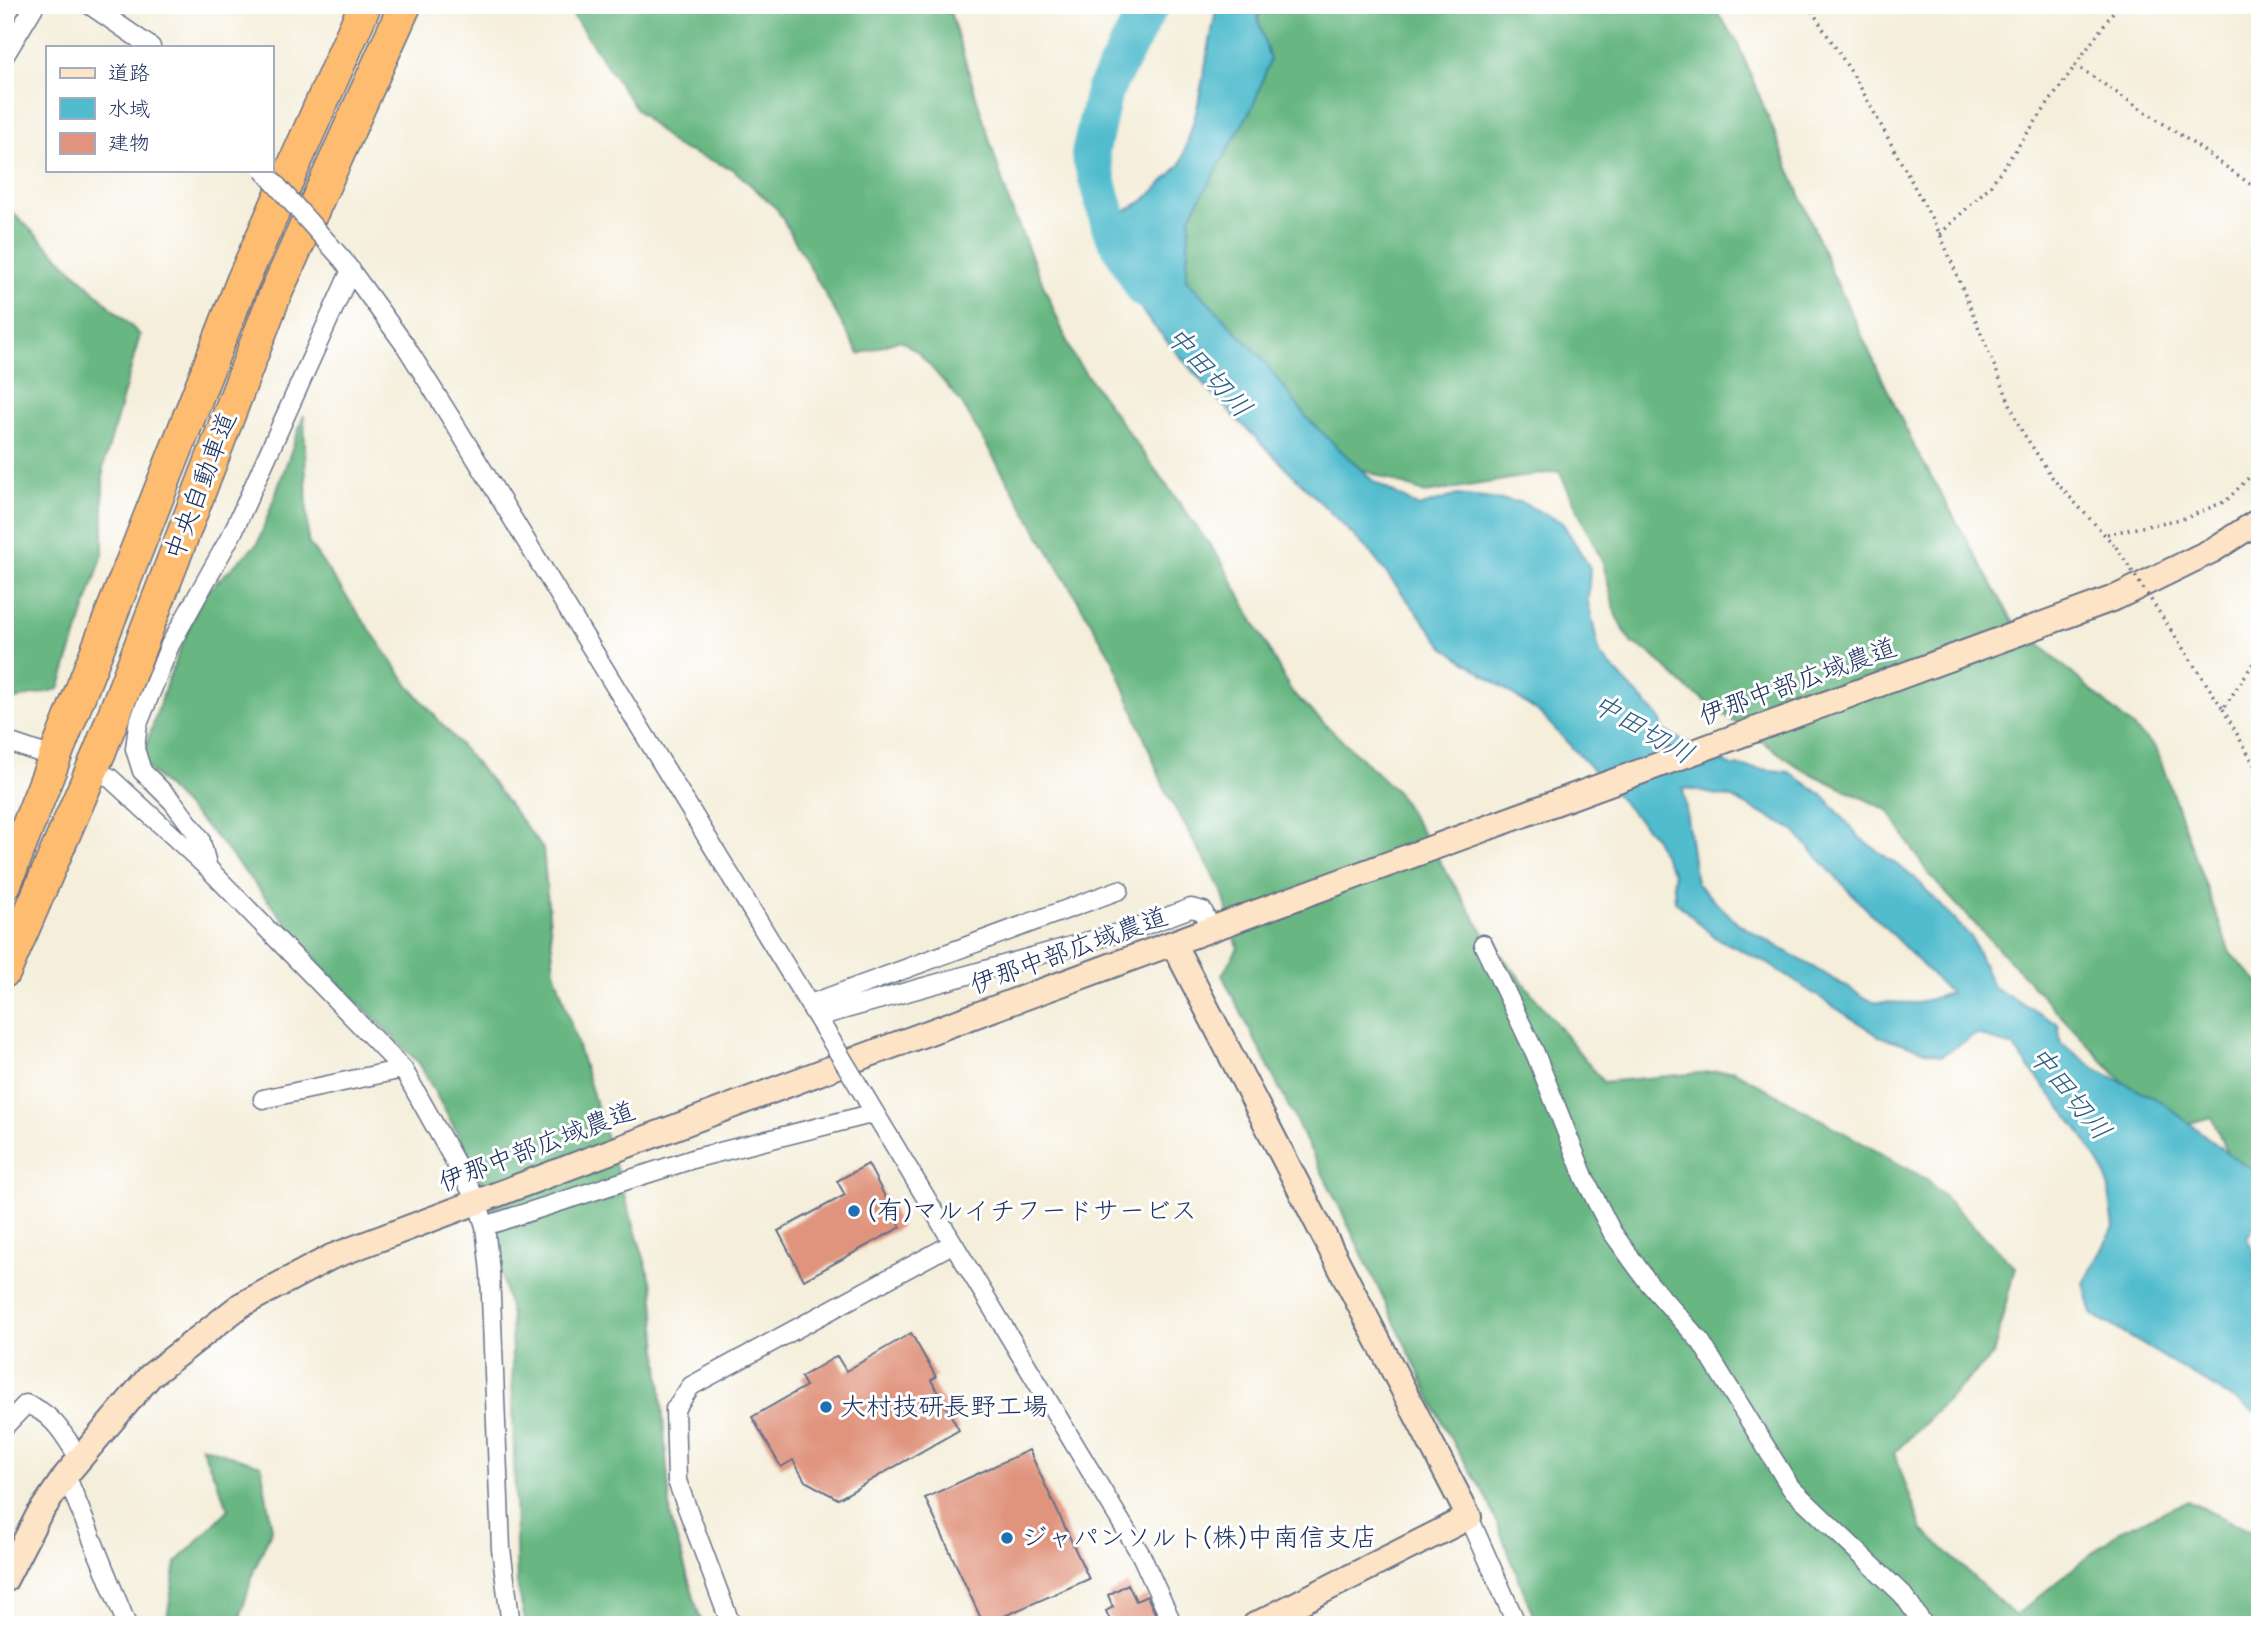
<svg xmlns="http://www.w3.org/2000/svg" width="2265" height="1630" font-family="'Comic Neue','Klee One',sans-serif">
  <rect width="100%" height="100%" fill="#fff"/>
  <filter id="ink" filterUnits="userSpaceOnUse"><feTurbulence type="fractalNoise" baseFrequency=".0143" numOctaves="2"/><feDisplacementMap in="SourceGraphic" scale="14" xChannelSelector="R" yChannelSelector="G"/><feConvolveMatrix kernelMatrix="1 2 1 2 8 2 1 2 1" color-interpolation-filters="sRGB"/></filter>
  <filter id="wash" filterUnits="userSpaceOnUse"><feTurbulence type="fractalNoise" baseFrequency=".00686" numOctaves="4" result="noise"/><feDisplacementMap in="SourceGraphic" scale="28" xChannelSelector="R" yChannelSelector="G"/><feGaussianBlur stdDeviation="1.57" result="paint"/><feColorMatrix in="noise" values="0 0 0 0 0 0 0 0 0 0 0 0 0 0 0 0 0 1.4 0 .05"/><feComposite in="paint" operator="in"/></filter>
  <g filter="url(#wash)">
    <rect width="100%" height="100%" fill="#f4eeda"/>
    <path fill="#67b782" stroke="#417370" stroke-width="2" d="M 566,5 L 948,5 L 1009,203 L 1073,356 L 1222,562 L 1292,693 L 1397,792 L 1485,935 L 1603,1082 L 1733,1070 L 1926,1179 L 2015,1267 L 1993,1355 L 1894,1453 L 1922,1529 L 2015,1616 L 2119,1531 L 2188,1501 L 2260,1536 L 2260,1625 L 1537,1625 L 1487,1498 L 1448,1434 L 1338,1204 L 1222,975 L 1238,948 L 1222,891 L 1166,792 L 1113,660 L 961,402 L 919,353 L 900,340 L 859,354 L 777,209 L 733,169 L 675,146 L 637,110 Z
      M 1261,5 L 1711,5 L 1736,39 L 1832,273 L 1915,448 L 2012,620 L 2156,748 L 2230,953 L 2260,984 L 2260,1233 L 2212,1117 L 2167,1129 L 1929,875 L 1888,810 L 1803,770 L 1688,689 L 1649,652 L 1632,644 L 1616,616 L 1603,563 L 1559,471 L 1426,493 L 1322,455 L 1170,283 L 1168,201 L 1249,71 Z
      M 5,205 L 140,335 L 103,468 L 103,554 L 59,689 L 7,701 Z
      M 304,415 L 308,542 L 410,687 L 490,780 L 543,849 L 554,970 L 653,1287 L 671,1520 L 702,1625 L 526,1625 L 517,1583 L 511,1317 L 478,1171 L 419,1063 L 324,969 L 217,838 L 141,761 L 167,682 L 202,596 L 258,543 Z
      M 201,1446 L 261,1465 L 272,1529 L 254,1570 L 238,1625 L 166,1625 L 176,1563 L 229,1509 Z"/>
    <path fill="#51bccd" stroke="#367696" stroke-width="2" fill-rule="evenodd" d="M 1217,5 L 1254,5 L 1270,60 L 1253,106 L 1190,216 L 1186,279 L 1260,356 L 1308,419 L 1373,481 L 1419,507 L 1457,495 L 1520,502 L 1562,522 L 1590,568 L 1588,602 L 1600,655 L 1660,718 L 1664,731 L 1732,766 L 1789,772 L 1825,797 L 1860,838 L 1915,878 L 1971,937 L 1993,987 L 2058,1024 L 2061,1043 L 2096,1069 L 2162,1102 L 2230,1155 L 2260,1174 L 2260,1215 L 2247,1238 L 2260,1266 L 2260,1415 L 2092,1314 L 2084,1283 L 2114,1227 L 2107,1177 L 2081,1133 L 2013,1047 L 1977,1034 L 1941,1056 L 1879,1036 L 1765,962 L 1714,937 L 1675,901 L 1673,873 L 1653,835 L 1542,715 L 1444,647 L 1369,551 L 1215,397 L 1147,318 L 1118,272 L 1121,213 L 1145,200 L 1181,164 L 1197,109 ZM 1683,788 L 1732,798 L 1792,829 L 1844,886 L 1950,993 L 1918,1003 L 1873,1002 L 1739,924 L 1696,883 Z"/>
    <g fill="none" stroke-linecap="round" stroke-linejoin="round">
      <path stroke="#51bccd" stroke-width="38" d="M 1145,290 L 1111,229 L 1090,154 L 1104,91 L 1150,5"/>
    </g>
    <g id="blocks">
      <path fill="#e0947e" d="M 868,1164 L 901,1227 L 804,1280 L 778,1231 L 845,1195 L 837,1181 Z
        M 911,1333 L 936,1377 L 931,1380 L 959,1430 L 838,1499 L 805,1481 L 793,1460 L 781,1467 L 752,1417 L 806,1386 L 801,1377 L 837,1356 L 846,1371 Z
        M 1029,1450 L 1089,1579 L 984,1625 L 925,1498 Z
        M 1128,1584 L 1136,1601 L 1147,1596 L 1157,1617 L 1142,1625 L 1112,1625 L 1106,1611 L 1113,1607 L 1108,1595 Z"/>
    </g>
  </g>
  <g filter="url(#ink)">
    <use href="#blocks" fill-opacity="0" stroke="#677289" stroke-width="2"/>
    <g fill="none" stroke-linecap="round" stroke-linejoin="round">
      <g stroke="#677289" stroke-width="21">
        <path id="street" d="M 90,5 L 151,47
          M 5,55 L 35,5
          M 343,260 L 405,345 L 459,431 L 826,1032
          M 5,741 L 41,753
          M 109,777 L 208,868 L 403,1069 L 477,1201 L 485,1226 L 490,1272 L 501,1549 L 511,1625
          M 208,868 L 200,838 L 173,802 L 142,771 L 135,749 L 138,724 L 170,645 L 233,532 L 351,270
          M 1483,944 L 1535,1053 L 1585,1179 L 1612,1232 L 1648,1282 L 1701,1342 L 1791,1488 L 1903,1595 L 1924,1625
          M 810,1004 L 1119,890
          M 817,1017 L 1143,926 L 1191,908 L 1203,911 L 1212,930
          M 263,1099 L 403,1069
          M 867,1100 L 1141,1555 L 1173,1625
          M 485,1226 L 696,1158 L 875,1113
          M 5,1426 L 26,1404 C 53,1413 64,1435 79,1458
          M 66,1475 L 127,1625
          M 1469,1517 L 1517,1625
          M 731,1625 L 677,1481 L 675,1409 L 691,1386 L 952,1244"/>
      </g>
      <g stroke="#677289" stroke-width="28">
        <path id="secondary" d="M 1174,945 L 1469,1517 L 1255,1625
          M 5,1580 L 38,1516 L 66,1475 L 150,1376 L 241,1305 L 331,1257 L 840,1065 L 2117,597 L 2213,550 L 2260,520"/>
      </g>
      <g stroke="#677289" stroke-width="35">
        <path id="highway" d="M 5,884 L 243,280 L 365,5
          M 5,971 L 100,751 L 274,297 L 405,5"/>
      </g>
      <path stroke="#677289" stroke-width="3.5" stroke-dasharray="2 5" stroke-linecap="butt" d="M 1808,5 L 1857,81 L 1940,234 L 2020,428 L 2054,480 L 2116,547
        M 2075,65 L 2194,144 L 2260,191
        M 1940,234 L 1990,186 L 2118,5
        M 2107,534 L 2186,518 L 2226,501 L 2260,466
        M 2171,630 L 2223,709 L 2260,653
        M 2223,709 L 2260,775"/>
      <use href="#street" stroke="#fff" stroke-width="18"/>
      <use href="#secondary" stroke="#fee4c6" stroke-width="24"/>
      <use href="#highway" stroke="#fdbc70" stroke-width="32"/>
      <g stroke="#677289" stroke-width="21" stroke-linecap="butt">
        <path id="street-bridge" d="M 263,170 L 343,260
          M 826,1032 L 867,1100"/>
      </g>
      <path stroke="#677289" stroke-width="3.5" stroke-dasharray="2 5" stroke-linecap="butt" d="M 2116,547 L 2171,630"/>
      <use href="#street-bridge" stroke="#fff" stroke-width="18"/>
    </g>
  </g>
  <g fill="#1f6fb2" stroke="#fff" stroke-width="2.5">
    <circle cx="854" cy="1211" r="7"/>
    <circle cx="826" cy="1407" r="7"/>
    <circle cx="1007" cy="1538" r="7"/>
  </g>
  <g text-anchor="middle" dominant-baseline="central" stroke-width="6" stroke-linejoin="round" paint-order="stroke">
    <g font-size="26" fill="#1b2f5e" stroke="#fff">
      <text transform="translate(201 486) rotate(-69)">中央自動車道</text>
      <text transform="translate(1798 682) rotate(-20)">伊那中部広域農道</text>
      <text transform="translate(1069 951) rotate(-20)">伊那中部広域農道</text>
      <text transform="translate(537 1147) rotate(-21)">伊那中部広域農道</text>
    </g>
    <g font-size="26" fill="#1b2f5e" stroke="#fff" text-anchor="start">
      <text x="868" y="1211">(有)マルイチフードサービス</text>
      <text x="840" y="1407">大村技研長野工場</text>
      <text x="1021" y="1538">ジャパンソルト(株)中南信支店</text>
    </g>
    <g font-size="28" font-style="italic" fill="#2e6085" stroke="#fff">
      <text transform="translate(1209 372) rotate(48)">中田切川</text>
      <text transform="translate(1643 729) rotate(30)">中田切川</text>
      <text transform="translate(2070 1093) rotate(51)">中田切川</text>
    </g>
  </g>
  <rect width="2265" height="1630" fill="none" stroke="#fff" stroke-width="28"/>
  <rect x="46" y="46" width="228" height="126" fill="#ffffff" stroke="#a4acbf" stroke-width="2"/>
  <rect x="60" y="68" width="35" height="10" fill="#fee4c6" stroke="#a4acbf" stroke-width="2"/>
  <text x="108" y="80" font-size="21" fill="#1b2f5e">道路</text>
  <rect x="60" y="98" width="35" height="21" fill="#51bccd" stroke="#a4acbf" stroke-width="2"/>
  <text x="108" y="116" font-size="21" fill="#1b2f5e">水域</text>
  <rect x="60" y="133" width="35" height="21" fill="#e0947e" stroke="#a4acbf" stroke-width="2"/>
  <text x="108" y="150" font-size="21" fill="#1b2f5e">建物</text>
</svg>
